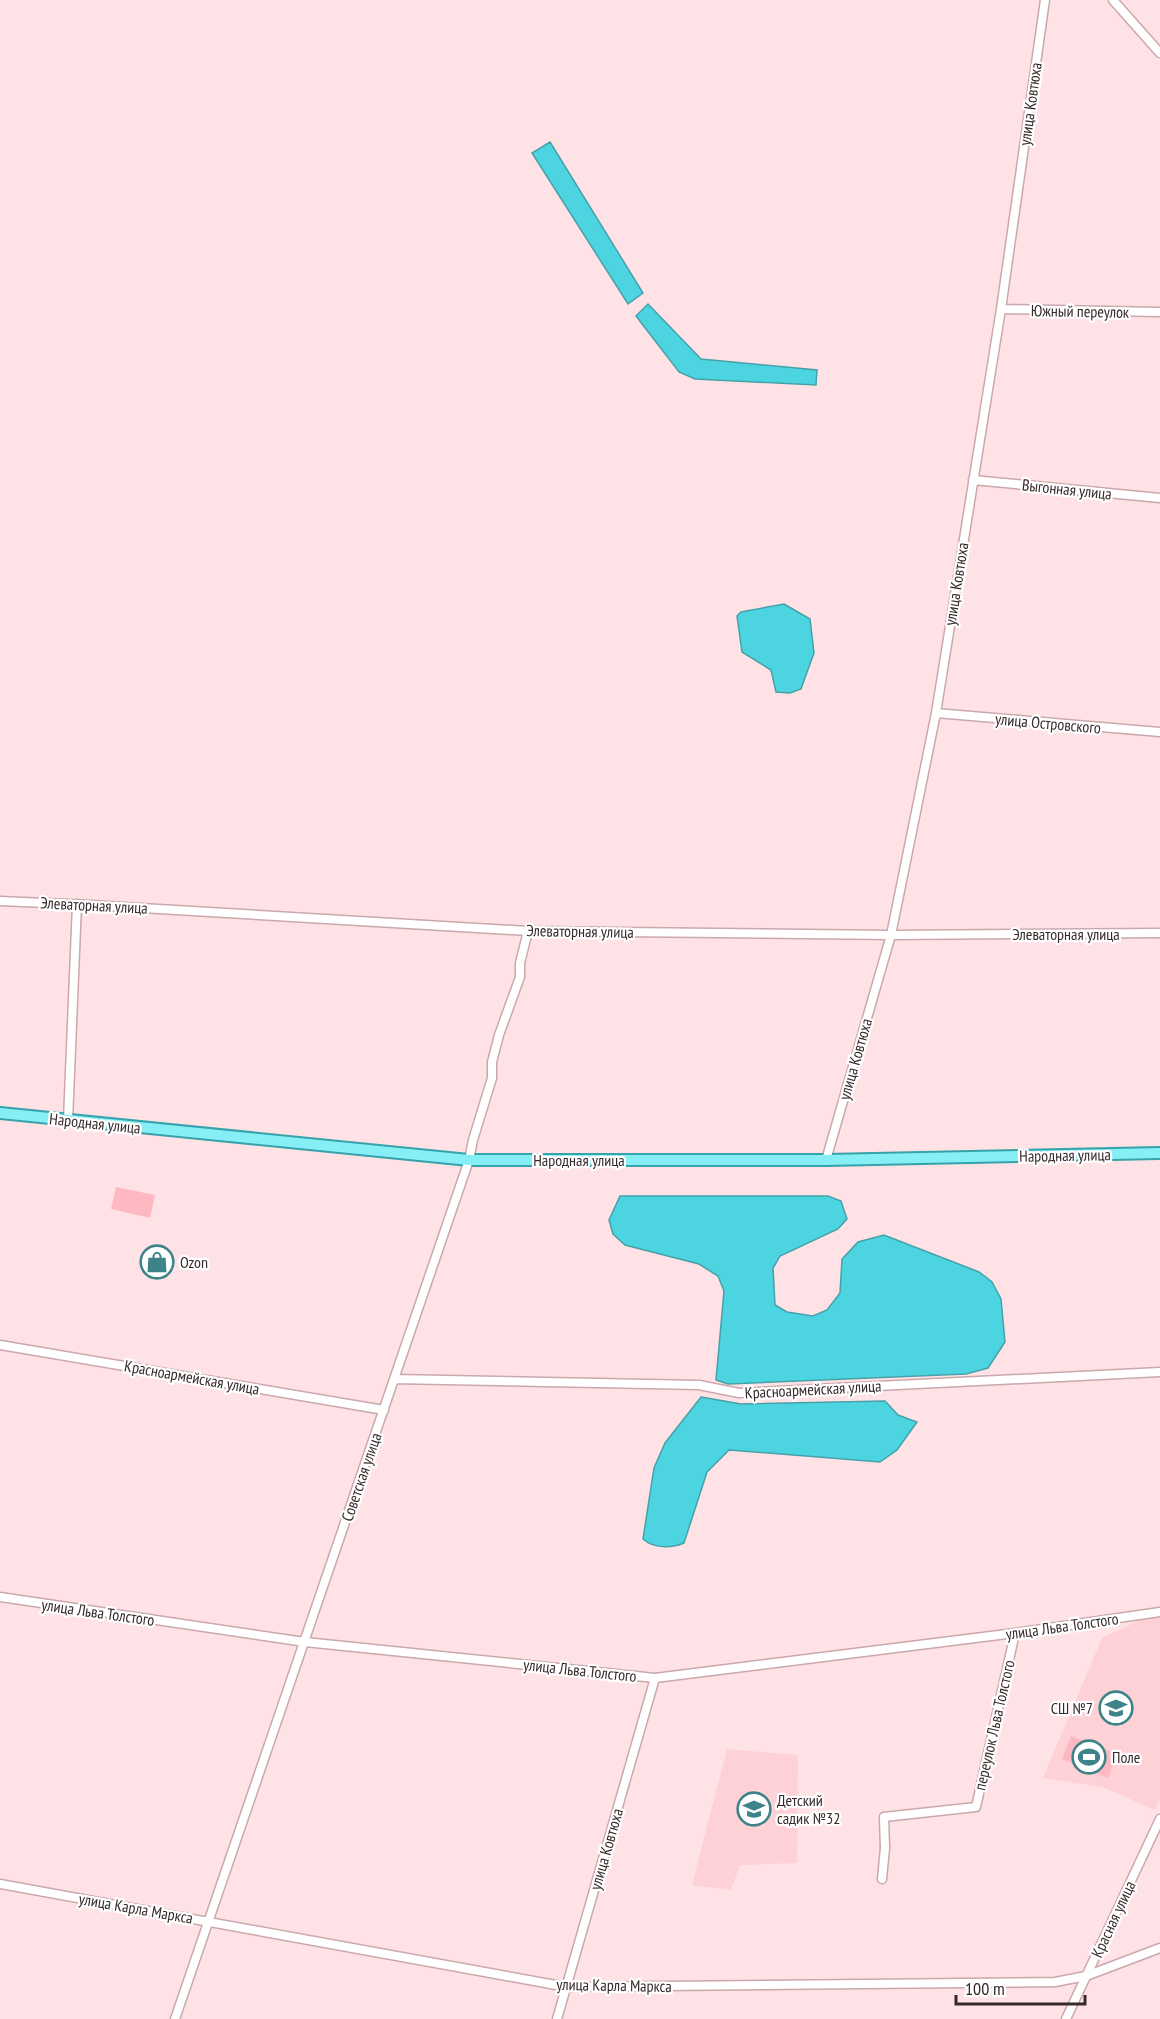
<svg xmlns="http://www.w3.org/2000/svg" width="1160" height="2019" font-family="'PT Sans Narrow',sans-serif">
  <rect width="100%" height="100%" fill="#ffe2e5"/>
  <path fill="#fdd1d6" d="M 1154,1613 L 1160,1614 L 1160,1799 L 1155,1810 L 1102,1787 L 1043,1778 L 1102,1638 Z
    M 727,1749 L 798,1755 L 797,1863 L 740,1865 L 731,1890 L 692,1885 Z"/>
  <path fill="#feb8c2" d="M 116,1187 L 155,1195 L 150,1218 L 111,1209 Z
    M 1071,1736 L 1117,1754 L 1108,1778 L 1062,1759 Z"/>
  <path fill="#4cd5e0" stroke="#45a1aa" stroke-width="1.5" d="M 550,142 L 643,293 L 628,304 L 532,153 Z
    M 648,304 L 701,359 L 817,370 L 816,385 L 695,379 L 679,372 L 636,316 Z
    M 784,604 L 810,619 L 814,653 L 801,689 L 790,693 L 776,692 L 771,670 L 742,652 L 737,616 L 741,612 Z
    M 620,1196 L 828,1196 L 841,1201 L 847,1219 L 838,1229 L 780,1256 L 773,1268 L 775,1305 L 787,1312 L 813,1316 L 827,1310 L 840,1293 L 842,1259 L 858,1242 L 884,1235 L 979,1272 L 992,1282 L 1001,1299 L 1005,1342 L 988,1368 L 966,1374 L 728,1384 L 716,1380 L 724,1291 L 718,1276 L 699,1264 L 625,1245 L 613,1234 L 609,1220 Z
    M 701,1397 L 741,1404 L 885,1401 L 898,1415 L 917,1422 L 897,1450 L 880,1462 L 729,1450 L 707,1472 L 684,1543 C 672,1548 654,1549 643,1539 L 654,1468 L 665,1443 Z"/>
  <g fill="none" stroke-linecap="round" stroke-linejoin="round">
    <g stroke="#caa8ac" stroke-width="11">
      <path id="minor" d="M 1113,0 L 1160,53
        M 1001,309 L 1160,312
        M 973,480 L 1160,498
        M 936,713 L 1160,732
        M 0,901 L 91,905 L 528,931 L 891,935 L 1160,933
        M 68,1120 L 77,904
        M 826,1160 L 891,935 L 936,713 L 1001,309 L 1045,0
        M 0,1345 L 384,1410
        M 394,1379 L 699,1385 L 739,1393 L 1160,1372
        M 0,1597 L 305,1642 L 655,1678 L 1015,1633 L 1160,1612
        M 882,1879 L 885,1848 L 884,1817 L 976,1807 L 1015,1633
        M 0,1884 L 567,1987 L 1055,1982 L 1086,1976 L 1160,1948
        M 175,2019 L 469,1160 L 473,1140 L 492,1078 L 492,1062 L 499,1035 L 520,977 L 520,963 L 528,931
        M 557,2019 L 655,1678
        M 1066,2019 L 1160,1819"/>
    </g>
    <g stroke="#36a2aa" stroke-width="14">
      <path id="major" d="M 0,1113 L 469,1160 L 826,1160 L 1160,1153"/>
    </g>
    <use href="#minor" stroke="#fff" stroke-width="8"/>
    <use href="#major" stroke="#86eef5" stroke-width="10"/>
  </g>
  <defs>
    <g id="shop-ring" transform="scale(1.725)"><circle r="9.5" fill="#fff" stroke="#3c848a" stroke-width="1.5"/><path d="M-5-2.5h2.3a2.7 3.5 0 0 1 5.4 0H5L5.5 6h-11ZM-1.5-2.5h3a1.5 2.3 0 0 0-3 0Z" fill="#3c848a"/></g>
    <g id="school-ring" transform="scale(1.725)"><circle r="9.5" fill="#fff" stroke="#3c848a" stroke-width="1.5"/><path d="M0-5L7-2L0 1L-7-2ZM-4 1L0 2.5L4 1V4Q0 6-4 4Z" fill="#3c848a"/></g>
    <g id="stadium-ring" transform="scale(1.725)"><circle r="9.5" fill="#fff" stroke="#3c848a" stroke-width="1.5"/><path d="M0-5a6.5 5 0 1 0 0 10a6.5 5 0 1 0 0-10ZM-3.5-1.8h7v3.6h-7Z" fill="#3c848a"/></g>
  </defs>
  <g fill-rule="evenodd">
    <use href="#shop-ring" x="157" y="1262"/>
    <use href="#school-ring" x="1116" y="1708"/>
    <use href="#stadium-ring" x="1089" y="1757"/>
    <use href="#school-ring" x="754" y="1809"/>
  </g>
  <g text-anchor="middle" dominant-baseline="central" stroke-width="4.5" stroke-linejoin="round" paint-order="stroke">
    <g font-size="16" fill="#36292b" stroke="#fff">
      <text transform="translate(1030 104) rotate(-82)">улица Ковтюха</text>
      <text transform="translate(1080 311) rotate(1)">Южный переулок</text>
      <text transform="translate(1067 489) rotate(6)">Выгонная улица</text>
      <text transform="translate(956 584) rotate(-81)">улица Ковтюха</text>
      <text transform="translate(1048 723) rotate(5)">улица Островского</text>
      <text transform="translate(94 905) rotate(3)">Элеваторная улица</text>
      <text transform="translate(580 931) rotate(1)">Элеваторная улица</text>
      <text x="1066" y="934">Элеваторная улица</text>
      <text transform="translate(855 1059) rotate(-74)">улица Ковтюха</text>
      <text transform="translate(95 1123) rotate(6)">Народная улица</text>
      <text transform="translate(1065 1155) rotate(-1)">Народная улица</text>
      <text x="579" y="1160">Народная улица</text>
      <text transform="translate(192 1377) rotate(10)">Красноармейская улица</text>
      <text transform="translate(813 1389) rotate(-3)">Красноармейская улица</text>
      <text transform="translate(361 1477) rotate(-71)">Советская улица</text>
      <text transform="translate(98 1612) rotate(8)">улица Льва Толстого</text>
      <text transform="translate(1062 1626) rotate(-8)">улица Льва Толстого</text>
      <text transform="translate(580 1670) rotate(6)">улица Льва Толстого</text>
      <text transform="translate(994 1725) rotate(-77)">переулок Льва Толстого</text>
      <text transform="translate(606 1849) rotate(-74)">улица Ковтюха</text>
      <text transform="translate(136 1908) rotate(10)">улица Карла Маркса</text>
      <text transform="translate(1113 1919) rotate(-65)">Красная улица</text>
      <text transform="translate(614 1985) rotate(1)">улица Карла Маркса</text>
    </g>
    <g font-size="16" fill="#36292b" stroke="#fff" text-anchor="start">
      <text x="180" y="1262">Ozon</text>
      <text x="1093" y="1708" text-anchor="end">СШ №7</text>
      <text x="1112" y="1757">Поле</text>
      <text x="777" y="1800">Детский<tspan x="777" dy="18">садик №32</tspan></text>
    </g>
  </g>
  <path d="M956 1995v9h129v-9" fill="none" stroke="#36292b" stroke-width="3"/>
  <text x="965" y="1995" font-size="18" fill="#36292b" stroke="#ffffff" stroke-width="4.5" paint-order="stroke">100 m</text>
</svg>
